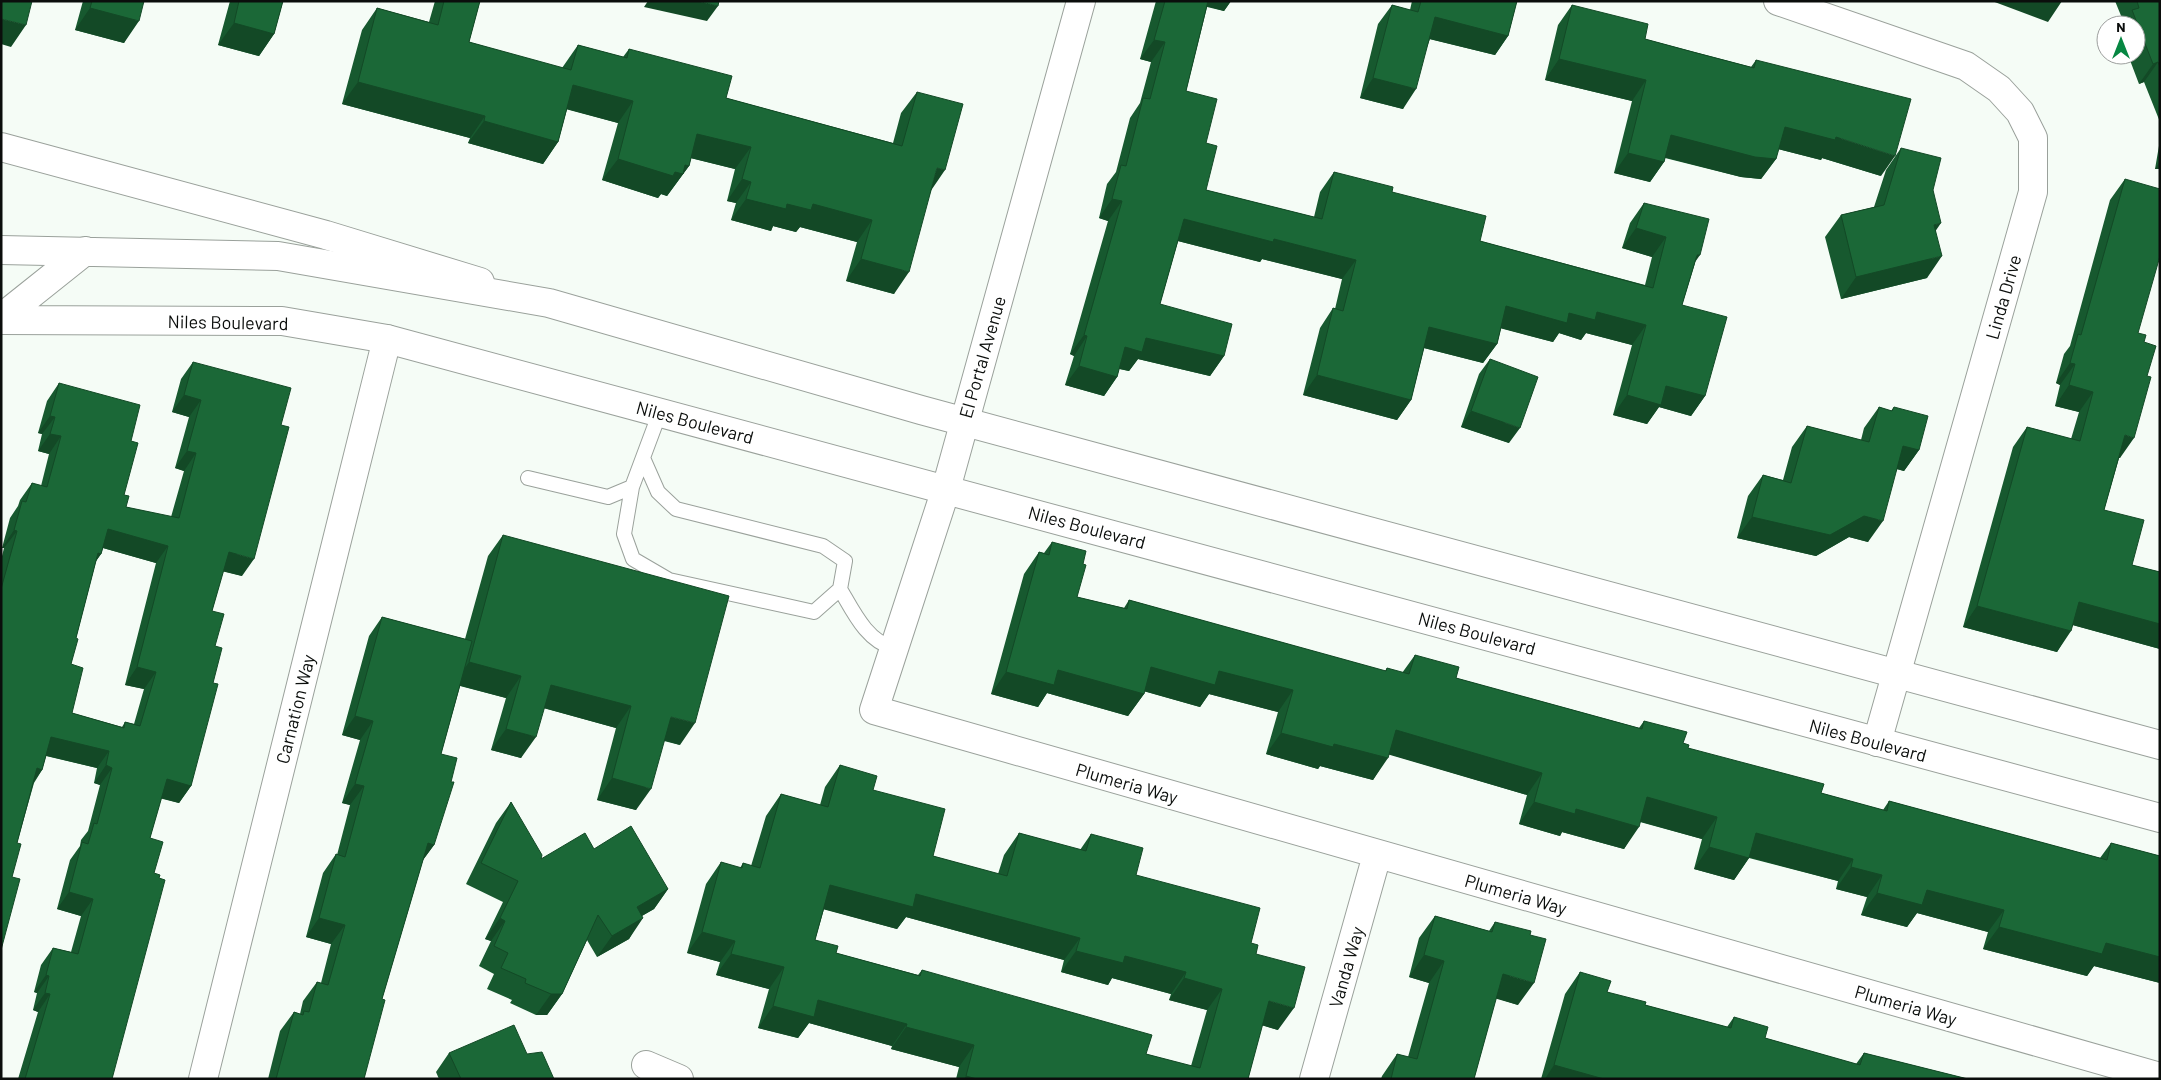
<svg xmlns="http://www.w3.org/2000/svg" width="2161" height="1080" font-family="Barlow,sans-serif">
  <rect width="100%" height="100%" fill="#f5fcf6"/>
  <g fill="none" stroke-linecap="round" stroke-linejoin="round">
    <g stroke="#9aa19b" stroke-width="16">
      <path id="service" d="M 528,478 L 608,497 L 632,487 L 660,412
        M 632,487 L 624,534 L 633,559 L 669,580 L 814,612 L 840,589 L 845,561 L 823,546 L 676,509 L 658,492 L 643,458
        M 840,589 C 853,611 867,642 894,648"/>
    </g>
    <g stroke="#9aa19b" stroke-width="30">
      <path id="minor" d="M 1081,1 L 946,489 L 874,710 L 2160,1077
        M 1778,1 L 1966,66 L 1999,89 L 2020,112 L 2033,138 L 2033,192 L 1877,742
        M 1,147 L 326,235 L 480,282
        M 646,1065 L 679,1079
        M 203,1079 L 387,339
        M 1314,1079 L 1377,855"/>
    </g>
    <g stroke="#9aa19b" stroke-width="30">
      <path id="secondary" d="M 1,250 L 278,256 L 549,303 L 921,410 L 2160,745
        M 1,318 L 85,251
        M 1,320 L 282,321 L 387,339 L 2160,818"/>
    </g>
    <use href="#service" stroke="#fff" stroke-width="14"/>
    <use href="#minor" stroke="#fff" stroke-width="28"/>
    <use href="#secondary" stroke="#fff" stroke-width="28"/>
  </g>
  <path fill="#17592f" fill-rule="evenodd" d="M 83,1 L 144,1 L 124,43 L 75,30 Z
    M 230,1 L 283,1 L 274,34 L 259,56 L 218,45 Z
    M 435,1 L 480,1 L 469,42 L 562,68 L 578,45 L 623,57 L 629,49 L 726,98 L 893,143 L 901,113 L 917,92 L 931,191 L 894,294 L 846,281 L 857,242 L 800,227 L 796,232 L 773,226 L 771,231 L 731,220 L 736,203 L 727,201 L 735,169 L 691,158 L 689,166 L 667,196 L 661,194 L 658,198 L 602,180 L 618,123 L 567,109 L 558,142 L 543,164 L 468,143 L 470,138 L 342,104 L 362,30 L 377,8 L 429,22 Z
    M 1156,1 L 1231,1 L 1224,11 L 1207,7 L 1186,91 L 1206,143 L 1206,190 L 1314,217 L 1320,192 L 1334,172 L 1392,192 L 1480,241 L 1645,285 L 1652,257 L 1622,248 L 1630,223 L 1644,203 L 1695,263 L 1682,305 L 1705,396 L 1691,416 L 1659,407 L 1647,424 L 1613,415 L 1632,345 L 1586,333 L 1581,340 L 1559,333 L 1553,342 L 1501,328 L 1497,344 L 1483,363 L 1424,348 L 1411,400 L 1397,420 L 1303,395 L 1320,328 L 1333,308 L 1335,309 L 1342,279 L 1262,259 L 1260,262 L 1178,241 L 1160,304 L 1224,356 L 1210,376 L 1138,359 L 1129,371 L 1119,369 L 1117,377 L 1104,396 L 1065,385 L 1074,356 L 1070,354 L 1108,221 L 1099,218 L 1107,184 L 1116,172 L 1130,118 L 1140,103 L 1151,62 L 1140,59 Z
    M 1412,1 L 1517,1 L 1508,36 L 1495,55 L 1430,39 L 1403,109 L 1360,98 L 1378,24 L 1392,5 L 1410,10 Z
    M 2115,1 L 2160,1 L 2160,122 L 2144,82 L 2139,84 L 2128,55 L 2136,55 L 2136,25 L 2122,25 L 2124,23 Z
    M 1572,5 L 1645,39 L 1751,67 L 1756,60 L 1881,176 L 1822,158 L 1821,160 L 1778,149 L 1776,159 L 1761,179 L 1741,177 L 1665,158 L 1664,162 L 1650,182 L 1614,173 L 1632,101 L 1545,80 L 1558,25 Z
    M 2160,140 L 2160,169 L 2155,169 Z
    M 1901,148 L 1933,190 L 1936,231 L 1927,278 L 1841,299 L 1825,237 L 1841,215 L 1874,207 L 1886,170 Z
    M 2125,179 L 2138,333 L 2144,342 L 2120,458 L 2119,458 L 2104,510 L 2132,565 L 2160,572 L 2160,649 L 2073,625 L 2057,652 L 1963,627 L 2013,447 L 2027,427 L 2071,439 L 2079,412 L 2055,406 L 2060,385 L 2056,383 L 2064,354 L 2070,346 L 2110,200 Z
    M 1490,359 L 1509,443 L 1461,427 L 1479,374 Z
    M 193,362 L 242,576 L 223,571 L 212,611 L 215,646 L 213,683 L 191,786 L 179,803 L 161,798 L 150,838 L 154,873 L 112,1079 L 18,1079 L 38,1012 L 33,1010 L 37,993 L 34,992 L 41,965 L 53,948 L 71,952 L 81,916 L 57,909 L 70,860 L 80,846 L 81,840 L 88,831 L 100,785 L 94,783 L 97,768 L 46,756 L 42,770 L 34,783 L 17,843 L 1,950 L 1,560 L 4,548 L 2,548 L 10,518 L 18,506 L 20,500 L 32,483 L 41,486 L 49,454 L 38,451 L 42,434 L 38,433 L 47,401 L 59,383 L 131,441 L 124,495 L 126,507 L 171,517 L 184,471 L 175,468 L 189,417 L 172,412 L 181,379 ZM 103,548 L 156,563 L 125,685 L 144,689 L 134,724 L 125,722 L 122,727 L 72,713 L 71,664 L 76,638 L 96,561 L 101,554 Z
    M 1879,407 L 1891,411 L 1894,407 L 1919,450 L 1904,471 L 1897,469 L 1868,542 L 1849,537 L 1816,556 L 1737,538 L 1748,496 L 1763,475 L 1783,480 L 1792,447 L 1807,426 L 1861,440 L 1864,428 Z
    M 503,535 L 680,745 L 664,741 L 636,810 L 597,800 L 616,728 L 544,708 L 521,758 L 491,750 L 506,698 L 460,686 L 441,754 L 434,845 L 423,860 L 382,999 L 364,1079 L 268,1079 L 280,1031 L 294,1012 L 300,1014 L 303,1001 L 317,982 L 321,983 L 331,944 L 306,937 L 323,873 L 336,854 L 337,855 L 350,805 L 342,803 L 360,740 L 342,735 L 369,636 L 382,617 L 465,639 L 488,556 Z
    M 1052,542 L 1083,564 L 1077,597 L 1124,608 L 1129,600 L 1385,671 L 1387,668 L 1402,673 L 1415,655 L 1456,678 L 1639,728 L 1644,721 L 1683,743 L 1688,748 L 1821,793 L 1883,810 L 1889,801 L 2100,858 L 2111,843 L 2160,856 L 2160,983 L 2094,966 L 2087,976 L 1983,949 L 1988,932 L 1917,913 L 1907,927 L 1861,915 L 1867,897 L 1836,889 L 1838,881 L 1749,858 L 1734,880 L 1694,869 L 1702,839 L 1640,822 L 1624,849 L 1562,832 L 1560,836 L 1519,824 L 1527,795 L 1389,754 L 1373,780 L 1320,766 L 1318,769 L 1266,754 L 1278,712 L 1209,694 L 1200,707 L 1144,691 L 1144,694 L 1128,716 L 1047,693 L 1038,707 L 991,694 L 1024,574 L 1039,552 L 1044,553 Z
    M 840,765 L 873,790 L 933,856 L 998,874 L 1004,855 L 1019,833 L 1080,850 L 1091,834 L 1136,875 L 1251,943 L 1256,954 L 1278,1030 L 1262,1025 L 1248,1079 L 956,1079 L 959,1067 L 891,1049 L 892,1046 L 809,1023 L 798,1038 L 758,1028 L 769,989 L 716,975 L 720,962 L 687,953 L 706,884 L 721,862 L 740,868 L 743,863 L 751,866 L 766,816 L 781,794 L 820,805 L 825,787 ZM 824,909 L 897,929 L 906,917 L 1064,960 L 1061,972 L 1108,985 L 1112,978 L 1171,994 L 1169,1000 L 1207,1010 L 1191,1066 L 1146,1054 L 922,970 L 918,975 L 836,953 L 815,940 Z
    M 511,802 L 541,859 L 594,849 L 668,889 L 654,909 L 642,916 L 629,939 L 597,957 L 587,940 L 562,994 L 547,1015 L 536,1015 L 510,1003 L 512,1000 L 487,989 L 494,974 L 479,966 L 491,941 L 485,939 L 503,902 L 466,884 L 496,823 Z
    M 1435,916 L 1489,931 L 1495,922 L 1518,1005 L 1496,998 L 1474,1079 L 1381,1079 L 1382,1076 L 1397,1054 L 1408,1057 L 1429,983 L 1409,977 L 1419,938 Z
    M 1580,972 L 1607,992 L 1645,1005 L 1727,1027 L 1734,1017 L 1765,1038 L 1856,1064 L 1864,1053 L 1968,1079 L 1541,1079 L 1565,994 Z
    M 449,1053 L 527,1054 L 554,1079 L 439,1079 L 436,1072 Z"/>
  <path fill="#134926" d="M 648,1 L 697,1 L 718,6 L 707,21 L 644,7 Z
    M 1201,1 L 1231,1 L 1224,11 L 1199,4 Z
    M 1992,1 L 2062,1 L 2048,22 Z
    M 90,8 L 139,21 L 124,43 L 75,30 Z
    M 1435,17 L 1508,36 L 1495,55 L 1421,37 Z
    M 1,19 L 26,25 L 11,47 L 1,44 Z
    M 234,23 L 274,34 L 259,56 L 218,45 Z
    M 1154,40 L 1165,42 L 1151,62 L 1140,59 Z
    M 1559,59 L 1646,80 L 1632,101 L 1545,80 Z
    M 2158,62 L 2144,82 L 2139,84 L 2153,64 Z
    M 1373,78 L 1416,89 L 1403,109 L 1360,98 Z
    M 358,82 L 485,116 L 470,138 L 342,104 Z
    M 573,85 L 633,101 L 618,123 L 558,107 Z
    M 484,121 L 558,142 L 543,164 L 468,143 Z
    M 1785,127 L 1836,137 L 1895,156 L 1881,176 L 1822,158 L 1821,160 L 1770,147 Z
    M 697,134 L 751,147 L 735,169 L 682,156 Z
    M 1671,135 L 1776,159 L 1761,179 L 1741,177 L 1656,155 Z
    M 1628,153 L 1664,162 L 1650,182 L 1614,173 Z
    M 618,159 L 675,172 L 685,165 L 689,166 L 667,196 L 661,194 L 658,198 L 602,180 Z
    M 2160,161 L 2160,169 L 2155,169 Z
    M 937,168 L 945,170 L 930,192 Z
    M 742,179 L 751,182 L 736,203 L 727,201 Z
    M 746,199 L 787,204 L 813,204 L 872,220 L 857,242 L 800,227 L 796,232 L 773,226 L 771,231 L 731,220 Z
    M 1112,199 L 1122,201 L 1108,221 L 1099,218 Z
    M 1184,219 L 1274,239 L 1356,260 L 1342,279 L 1262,259 L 1260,262 L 1170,239 Z
    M 1941,223 L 1926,245 L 1934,225 Z
    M 1636,228 L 1666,237 L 1652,257 L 1622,248 Z
    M 1697,255 L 1700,255 L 1686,275 Z
    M 1942,256 L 1927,278 L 1841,299 L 1856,277 Z
    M 861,259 L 909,272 L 894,294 L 846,281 Z
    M 1506,306 L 1569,313 L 1597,312 L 1646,325 L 1632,345 L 1586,333 L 1581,340 L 1559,333 L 1553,342 L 1492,326 Z
    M 1429,327 L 1497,344 L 1483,363 L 1416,346 Z
    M 1084,335 L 1087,336 L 1074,356 L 1070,354 Z
    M 1146,338 L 1224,356 L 1210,376 L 1138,359 L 1129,371 L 1112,367 L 1125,347 Z
    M 2070,363 L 2075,364 L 2060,385 L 2056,383 Z
    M 1079,366 L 1117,377 L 1104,396 L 1065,385 Z
    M 1317,375 L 1411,400 L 1397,420 L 1303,395 Z
    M 2069,385 L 2093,392 L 2079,412 L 2055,406 Z
    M 1666,386 L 1705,396 L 1691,416 L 1659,407 L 1647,424 L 1613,415 L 1627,395 Z
    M 184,395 L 201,400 L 189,417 L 172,412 Z
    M 1471,411 L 1520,428 L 1509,443 L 1461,427 Z
    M 50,416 L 55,417 L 42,434 L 38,433 Z
    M 50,434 L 61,436 L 49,454 L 38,451 Z
    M 2125,435 L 2134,438 L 2120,458 L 2110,456 Z
    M 1903,446 L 1919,450 L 1904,471 L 1889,467 Z
    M 187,451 L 196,453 L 184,471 L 175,468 Z
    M 1864,516 L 1883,521 L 1868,542 L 1849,537 L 1816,556 L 1737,538 L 1752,517 Z
    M 108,529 L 168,546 L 156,563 L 96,546 Z
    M 14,530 L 17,531 L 4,548 L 2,548 Z
    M 229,552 L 254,559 L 242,576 L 217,570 Z
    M 98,553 L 101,554 L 89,571 Z
    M 2079,602 L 2160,624 L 2160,649 L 2065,623 Z
    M 1977,606 L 2071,631 L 2057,652 L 1963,627 Z
    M 469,662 L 521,676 L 506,698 L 454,684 Z
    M 137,667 L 156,672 L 144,689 L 125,685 Z
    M 1151,667 L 1219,671 L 1293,690 L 1278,712 L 1209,694 L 1200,707 L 1136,689 Z
    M 1058,670 L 1144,694 L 1128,716 L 1047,693 L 1038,707 L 991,694 L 1006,672 Z
    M 551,685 L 631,706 L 616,728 L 536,706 Z
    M 355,716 L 373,721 L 360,740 L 342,735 Z
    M 671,717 L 695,723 L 680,745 L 656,738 Z
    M 506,729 L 536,737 L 521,758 L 491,750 Z
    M 1396,730 L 1542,773 L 1527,795 L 1380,752 Z
    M 1281,733 L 1334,744 L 1388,758 L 1373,780 L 1320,766 L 1318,769 L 1266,754 Z
    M 51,737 L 109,751 L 97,768 L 39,754 Z
    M 106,765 L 112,768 L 100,785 L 94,783 Z
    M 37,768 L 42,770 L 30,787 Z
    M 612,778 L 651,789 L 636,810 L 597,800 Z
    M 167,779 L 191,786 L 179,803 L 155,797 Z
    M 355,784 L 364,786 L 350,805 L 342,803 Z
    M 1647,797 L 1717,817 L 1702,839 L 1631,819 Z
    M 1534,802 L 1576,809 L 1639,827 L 1624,849 L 1562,832 L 1560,836 L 1519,824 Z
    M 1756,833 L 1853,859 L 1838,881 L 1741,855 Z
    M 428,843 L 434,845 L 420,864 Z
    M 1709,847 L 1749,858 L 1734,880 L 1694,869 Z
    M 1851,867 L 1882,875 L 1867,897 L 1836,889 Z
    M 830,885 L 916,894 L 1080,938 L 1064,960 L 906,917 L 897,929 L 815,907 Z
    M 668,889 L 654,909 L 622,927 L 637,907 Z
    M 1927,890 L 2004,910 L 1988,932 L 1917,913 L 1907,927 L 1861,915 L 1877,893 Z
    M 69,892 L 93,899 L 81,916 L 57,909 Z
    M 319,918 L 345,925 L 331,944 L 306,937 Z
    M 500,918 L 505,921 L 491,941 L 485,939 Z
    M 643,918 L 629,939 L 597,957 L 612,936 Z
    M 1999,927 L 2106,943 L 2160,957 L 2160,983 L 2094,966 L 2087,976 L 1983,949 Z
    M 702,932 L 735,941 L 720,962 L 687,953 Z
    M 1076,951 L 1125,956 L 1186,972 L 1171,994 L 1112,978 L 1108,985 L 1061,972 Z
    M 731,954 L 784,967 L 769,989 L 716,975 Z
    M 1424,955 L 1444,961 L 1429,983 L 1409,977 Z
    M 1503,974 L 1534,983 L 1518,1005 L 1487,996 Z
    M 46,975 L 49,976 L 37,993 L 34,992 Z
    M 1184,978 L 1222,989 L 1207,1010 L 1169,1000 Z
    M 45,993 L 50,994 L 38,1012 L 33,1010 Z
    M 551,994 L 562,994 L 547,1015 L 536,1015 Z
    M 818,1000 L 907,1024 L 892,1046 L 809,1023 L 798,1038 L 758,1028 L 773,1006 Z
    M 1269,1001 L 1294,1008 L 1278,1030 L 1254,1023 Z
    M 906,1027 L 974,1045 L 959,1067 L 891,1049 Z
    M 1554,1065 L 1604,1079 L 1545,1079 Z
    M 966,1076 L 977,1079 L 964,1079 Z"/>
  <path fill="#1b6837" stroke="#134926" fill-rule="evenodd" d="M 1,1 L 32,1 L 26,25 L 1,19 Z
    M 92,1 L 144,1 L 139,21 L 90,8 Z
    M 239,1 L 283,1 L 274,34 L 234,23 Z
    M 444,1 L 480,1 L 469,42 L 571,70 L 578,45 L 627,58 L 629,49 L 732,76 L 726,98 L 902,146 L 917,92 L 963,104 L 945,170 L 937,168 L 909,272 L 861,259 L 872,220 L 813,204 L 811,210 L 787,204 L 786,209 L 746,199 L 751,182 L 742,179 L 751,147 L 697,134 L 689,166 L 685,165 L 683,174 L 675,172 L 673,176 L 618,159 L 633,101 L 573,85 L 558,142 L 484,121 L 485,116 L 358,82 L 377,8 L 438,25 Z
    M 697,1 L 719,1 L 718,6 Z
    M 1165,1 L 1208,1 L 1186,91 L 1217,99 L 1206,143 L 1217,146 L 1206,190 L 1322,219 L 1334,172 L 1393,187 L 1392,192 L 1486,216 L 1480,241 L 1653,288 L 1666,237 L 1636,228 L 1644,203 L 1709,219 L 1700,255 L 1697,255 L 1682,305 L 1727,317 L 1705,396 L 1666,386 L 1661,405 L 1627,395 L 1646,325 L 1597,312 L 1595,320 L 1569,313 L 1567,323 L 1506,306 L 1497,344 L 1429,327 L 1411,400 L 1317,375 L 1333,308 L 1343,311 L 1356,260 L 1274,239 L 1273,242 L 1184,219 L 1160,304 L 1232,324 L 1224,356 L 1146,338 L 1142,352 L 1125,347 L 1117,377 L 1079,366 L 1087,336 L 1084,335 L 1122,201 L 1112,199 L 1121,165 L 1126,166 L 1143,98 L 1150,99 L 1165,42 L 1154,40 Z
    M 1421,1 L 1517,1 L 1508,36 L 1435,17 L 1416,89 L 1373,78 L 1392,5 L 1418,12 Z
    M 2137,1 L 2160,1 L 2160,67 L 2158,62 L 2153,64 L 2132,10 L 2139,8 Z
    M 1572,5 L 1648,24 L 1645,39 L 1693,52 L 1754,68 L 1756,60 L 1911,99 L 1895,156 L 1836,137 L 1835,140 L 1785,127 L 1776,159 L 1755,157 L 1671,135 L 1664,162 L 1628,153 L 1646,80 L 1559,59 Z
    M 1901,148 L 1941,158 L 1933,190 L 1941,223 L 1934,225 L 1942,256 L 1856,277 L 1841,215 L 1884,205 Z
    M 2125,179 L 2160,189 L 2160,256 L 2138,333 L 2146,335 L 2144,342 L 2156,346 L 2147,376 L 2151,377 L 2134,438 L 2125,435 L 2104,510 L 2144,520 L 2132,565 L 2160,572 L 2160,624 L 2079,602 L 2071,631 L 1977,606 L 2027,427 L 2080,441 L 2093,392 L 2069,385 L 2075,364 L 2070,363 L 2078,334 L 2081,335 Z
    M 1490,359 L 1538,377 L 1520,428 L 1471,411 Z
    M 193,362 L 291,388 L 281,425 L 289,427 L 254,559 L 229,552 L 212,611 L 224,614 L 215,646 L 222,648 L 213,683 L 218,684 L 191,786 L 167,779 L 150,838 L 163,842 L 154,873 L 160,875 L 159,878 L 165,880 L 112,1079 L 25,1079 L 50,994 L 45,993 L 49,976 L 46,975 L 53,948 L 78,954 L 93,899 L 69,892 L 82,842 L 88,844 L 94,823 L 97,824 L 112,768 L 106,765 L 109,751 L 51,737 L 42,770 L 37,768 L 17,843 L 21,844 L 12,877 L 20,879 L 1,950 L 1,589 L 17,531 L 14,530 L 22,501 L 26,502 L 32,483 L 47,487 L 61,436 L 50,434 L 55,417 L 50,416 L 59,383 L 140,405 L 131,441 L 138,443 L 124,495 L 129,496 L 126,507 L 179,518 L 196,453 L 187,451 L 201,400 L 184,395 ZM 108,529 L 168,546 L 137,667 L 156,672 L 140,726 L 125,722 L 124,728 L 72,713 L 83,668 L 71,664 L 78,639 L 76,638 L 98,553 L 101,554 Z
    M 1879,407 L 1892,411 L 1894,407 L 1928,416 L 1919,450 L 1903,446 L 1883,521 L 1864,516 L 1830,535 L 1752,517 L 1763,475 L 1791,483 L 1807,426 L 1869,442 Z
    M 503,535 L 729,596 L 695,723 L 671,717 L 651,789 L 612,778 L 631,706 L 551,685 L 536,737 L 506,729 L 521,676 L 469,662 Z
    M 1052,542 L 1086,551 L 1083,564 L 1086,565 L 1077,597 L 1127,609 L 1129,600 L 1386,671 L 1387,668 L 1409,674 L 1415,655 L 1459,667 L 1456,678 L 1642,729 L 1644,721 L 1687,732 L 1683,743 L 1689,745 L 1688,748 L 1824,784 L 1821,793 L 1887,811 L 1889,801 L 2107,860 L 2111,843 L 2160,856 L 2160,957 L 2106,943 L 2102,954 L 1999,927 L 2004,910 L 1927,890 L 1922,905 L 1877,893 L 1882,875 L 1851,867 L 1853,859 L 1756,833 L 1749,858 L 1709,847 L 1717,817 L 1647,797 L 1639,827 L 1576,809 L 1575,814 L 1534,802 L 1542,773 L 1396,730 L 1388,758 L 1334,744 L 1333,747 L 1281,733 L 1293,690 L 1219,671 L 1215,685 L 1151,667 L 1144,694 L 1058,670 L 1054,685 L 1006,672 L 1039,552 L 1049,555 Z
    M 382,617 L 472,641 L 441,754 L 457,758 L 451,782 L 454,782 L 434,845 L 428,843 L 382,999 L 385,1000 L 364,1079 L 276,1079 L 294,1012 L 303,1015 L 304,1011 L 309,1012 L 317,982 L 328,985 L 345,925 L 319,918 L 336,854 L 345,857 L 364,786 L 355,784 L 373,721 L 355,716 Z
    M 840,765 L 877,776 L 873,790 L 945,809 L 933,856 L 1007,876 L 1019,833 L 1086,851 L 1091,834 L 1143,848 L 1136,875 L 1260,908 L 1251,943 L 1258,945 L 1256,954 L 1305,967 L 1294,1008 L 1269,1001 L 1248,1079 L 977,1079 L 966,1076 L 974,1045 L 906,1027 L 907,1024 L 818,1000 L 814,1017 L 773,1006 L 784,967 L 731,954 L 735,941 L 702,932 L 721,862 L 742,868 L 743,863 L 760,868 L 781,794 L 828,807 ZM 830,885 L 913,907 L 916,894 L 1080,938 L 1076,951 L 1123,963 L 1125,956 L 1186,972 L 1184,978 L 1222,989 L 1200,1068 L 1146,1054 L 1152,1035 L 922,970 L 920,976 L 836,953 L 838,946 L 815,940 Z
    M 511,802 L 542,855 L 541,859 L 585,833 L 594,849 L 631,826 L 668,889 L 637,907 L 643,918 L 612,936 L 598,915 L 562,994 L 551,994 L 525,983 L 526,979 L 501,968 L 508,953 L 494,946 L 505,921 L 500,918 L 518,881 L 481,863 Z
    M 1435,916 L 1492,932 L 1495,922 L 1531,931 L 1530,935 L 1546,939 L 1534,983 L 1503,974 L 1474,1079 L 1391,1079 L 1397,1054 L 1417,1059 L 1444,961 L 1424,955 Z
    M 1580,972 L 1611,981 L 1607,992 L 1646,1002 L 1645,1005 L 1731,1028 L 1734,1017 L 1768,1027 L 1765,1038 L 1860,1065 L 1864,1053 L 1968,1079 L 1604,1079 L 1554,1065 Z
    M 514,1025 L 527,1054 L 542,1052 L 554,1079 L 461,1079 L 449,1053 Z"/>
  <g text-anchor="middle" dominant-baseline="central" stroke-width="5" stroke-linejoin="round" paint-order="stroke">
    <g font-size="18" fill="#0b0e0c" stroke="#fff">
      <text transform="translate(2003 297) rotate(-74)">Linda Drive</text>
      <text transform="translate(228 322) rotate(1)">Niles Boulevard</text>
      <text transform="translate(982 357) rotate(-74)">El Portal Avenue</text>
      <text transform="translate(695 422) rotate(15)">Niles Boulevard</text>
      <text transform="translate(1087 527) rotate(15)">Niles Boulevard</text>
      <text transform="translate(1477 633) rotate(15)">Niles Boulevard</text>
      <text transform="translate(295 709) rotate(-76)">Carnation Way</text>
      <text transform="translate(1868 740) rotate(15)">Niles Boulevard</text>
      <text transform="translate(1127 783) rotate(16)">Plumeria Way</text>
      <text transform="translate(1516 894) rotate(16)">Plumeria Way</text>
      <text transform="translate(1346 967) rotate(-74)">Vanda Way</text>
      <text transform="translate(1906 1005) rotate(16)">Plumeria Way</text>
    </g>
  </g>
  <rect width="2161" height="1080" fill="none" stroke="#0b0e0c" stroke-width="5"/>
  <g transform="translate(2121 40)"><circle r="24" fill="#ffffff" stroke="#9d9f9e"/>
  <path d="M0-4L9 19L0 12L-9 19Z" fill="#068742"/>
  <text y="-8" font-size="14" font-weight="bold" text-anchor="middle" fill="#0b0e0c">N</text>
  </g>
</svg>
